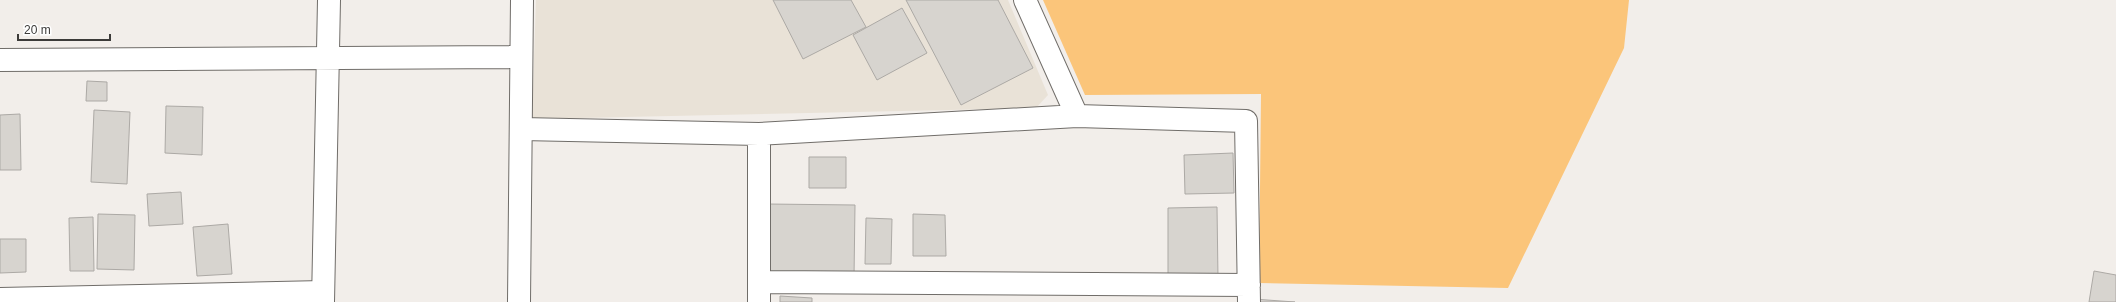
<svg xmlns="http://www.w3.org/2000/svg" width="2116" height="302" font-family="Helvetica,sans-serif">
  <rect width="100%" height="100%" fill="#f2eeea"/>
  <path fill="#e9e2d7" d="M 536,0 L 1008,0 L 1048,95 L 1036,108 L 532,119 Z"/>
  <path fill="#fbc57a" d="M 1043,0 L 1629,0 L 1624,48 L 1508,288 L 1259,283 L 1261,94 L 1085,95 Z"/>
  <path fill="#d7d4cf" stroke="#aca9a5" d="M 773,0 L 851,0 L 866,27 L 803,59 Z
    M 906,0 L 998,0 L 1033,68 L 961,105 Z
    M 902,8 L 927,53 L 877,80 L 853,35 Z
    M 87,81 L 107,82 L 107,101 L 86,101 Z
    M 166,106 L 203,107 L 202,155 L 165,153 Z
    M 94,110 L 130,112 L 127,184 L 91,182 Z
    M 20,114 L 21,170 L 0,170 L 0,115 Z
    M 1233,153 L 1234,193 L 1185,194 L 1184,155 Z
    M 809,157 L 846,157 L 846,188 L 809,188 Z
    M 181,192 L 183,224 L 149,226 L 147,194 Z
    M 767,204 L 855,205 L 854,278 L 766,277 Z
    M 1217,207 L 1218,278 L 1168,279 L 1168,208 Z
    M 98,214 L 135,215 L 134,270 L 97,269 Z
    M 913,214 L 945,215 L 946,256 L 913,256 Z
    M 93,217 L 94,271 L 70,271 L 69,218 Z
    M 866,218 L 892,219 L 891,264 L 865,264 Z
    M 228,224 L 232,274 L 197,276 L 193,227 Z
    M 0,239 L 26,239 L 26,272 L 0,273 Z
    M 2094,271 L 2116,275 L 2116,302 L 2089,302 Z
    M 780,296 L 812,298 L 812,302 L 780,302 Z
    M 1253,299 L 1295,302 L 1253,302 Z"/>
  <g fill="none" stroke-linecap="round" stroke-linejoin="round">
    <g stroke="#706d69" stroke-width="24">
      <path id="minor" d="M 1025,0 L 1077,116
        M 0,60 L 521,57
        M 522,129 L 759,134 L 1077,116 L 1246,121 L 1249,302
        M 759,282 L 1249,285
        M 0,299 L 323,292
        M 323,302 L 329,0
        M 519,302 L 522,0
        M 759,302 L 759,134"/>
    </g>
    <use href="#minor" stroke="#fff" stroke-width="22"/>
  </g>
  <path d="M18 34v6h92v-6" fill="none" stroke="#3c3b39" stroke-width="2"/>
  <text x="24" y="34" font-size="12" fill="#3c3b39" stroke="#ffffff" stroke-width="3" paint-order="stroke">20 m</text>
</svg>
